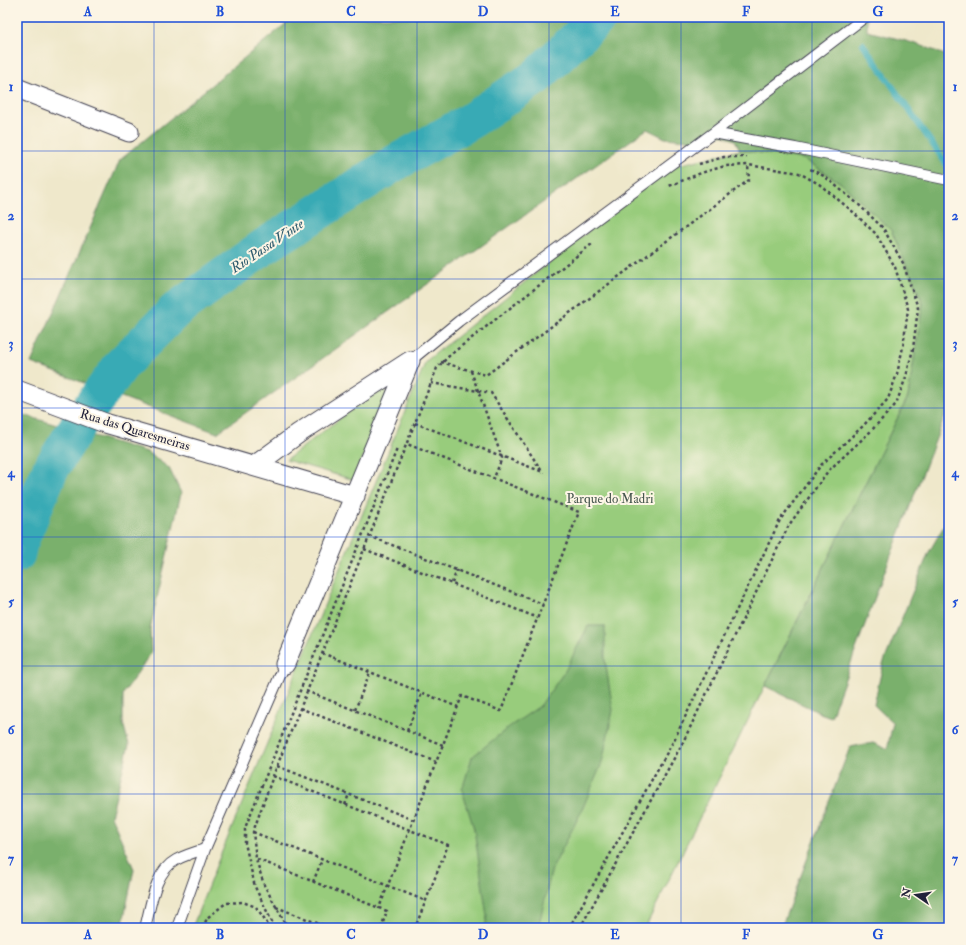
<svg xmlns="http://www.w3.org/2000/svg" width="966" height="945" font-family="'IM FELL Double Pica',serif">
  <rect width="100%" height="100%" fill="#fcf5e5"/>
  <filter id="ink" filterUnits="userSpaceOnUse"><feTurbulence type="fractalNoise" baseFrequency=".025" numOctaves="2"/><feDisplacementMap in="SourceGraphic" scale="8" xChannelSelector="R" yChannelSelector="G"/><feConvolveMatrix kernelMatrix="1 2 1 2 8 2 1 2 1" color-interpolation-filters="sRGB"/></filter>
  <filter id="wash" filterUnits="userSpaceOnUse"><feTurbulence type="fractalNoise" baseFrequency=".012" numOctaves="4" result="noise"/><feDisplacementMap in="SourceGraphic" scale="16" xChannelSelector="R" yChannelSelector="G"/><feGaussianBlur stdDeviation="0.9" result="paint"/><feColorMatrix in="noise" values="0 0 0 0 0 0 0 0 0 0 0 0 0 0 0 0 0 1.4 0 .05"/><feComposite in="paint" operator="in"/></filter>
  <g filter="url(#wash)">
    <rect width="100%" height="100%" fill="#efe8cb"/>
    <path fill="#98cc7c" stroke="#5d775c" d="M 740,150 L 804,159 L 841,183 L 891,230 L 923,303 L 908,397 L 645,928 L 192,928 L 216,866 L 426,361 L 669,167 Z
      M 384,389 L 389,392 L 354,480 L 286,460 L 372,394 Z"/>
    <path fill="#7ab06c" stroke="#4e6954" d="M 294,17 L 867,17 L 867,31 C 895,38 923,44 949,57 L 949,405 L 878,589 L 831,717 L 820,713 L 765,686 L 908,397 L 923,303 L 891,230 L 841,183 L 804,159 L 740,150 L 735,140 L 721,135 L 699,141 L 665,138 L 647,129 L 217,433 L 31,363 L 120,160 Z
      M 17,413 L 147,452 L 169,468 L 181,493 L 150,629 L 151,653 L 123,694 L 123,723 L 129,745 L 111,816 L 134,869 L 122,928 L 17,928 Z
      M 949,517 L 949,928 L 781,928 L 850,747 L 873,743 L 887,749 L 893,723 L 874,705 L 883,664 L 929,552 Z
      M 588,626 L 605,626 L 605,660 L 613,710 L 602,763 L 581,812 L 552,869 L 538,928 L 485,928 L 487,916 L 474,829 L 462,790 L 472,757 L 509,727 L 540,706 L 565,671 Z"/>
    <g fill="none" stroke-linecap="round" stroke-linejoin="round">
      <path stroke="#39aab5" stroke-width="6" d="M 863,44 L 949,168"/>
      <path stroke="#39aab5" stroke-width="37" d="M 17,554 L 19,544 L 50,470 L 82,419 L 122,364 L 176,310 L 265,246 L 395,163 L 469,122 L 536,77 L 599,17"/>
    </g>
  </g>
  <g filter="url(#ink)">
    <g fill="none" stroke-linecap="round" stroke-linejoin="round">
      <g stroke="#414051" stroke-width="12">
        <path id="service" d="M 713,133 L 795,148 L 949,180
          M 410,361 L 459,321 L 713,133 L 865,17
          M 145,928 C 151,906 154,872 176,860 C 185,855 195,852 205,849
          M 177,928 L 205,849 L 285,664"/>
      </g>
      <g stroke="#414051" stroke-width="21">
        <path id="minor" d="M 17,88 L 129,132
          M 17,390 L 105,423 L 355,496
          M 254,466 L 299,433 L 410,361
          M 285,664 L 410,361"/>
      </g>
      <path stroke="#414051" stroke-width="2.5" stroke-dasharray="3 3" stroke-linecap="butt" d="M 699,164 L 724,157 L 747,157
        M 441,362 L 486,375 L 749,180 L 748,165
        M 471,371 L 502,458 L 494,478
        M 431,383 L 491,393 L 543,473
        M 415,423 L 543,472
        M 369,536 L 543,604
        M 364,549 L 538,618
        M 452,583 L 457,570
        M 322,653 L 458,707
        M 306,691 L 443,745
        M 300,708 L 436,762
        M 355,710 L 370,672
        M 407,731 L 422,693
        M 277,766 L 414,820
        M 273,776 L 448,845 L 415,928
        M 345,805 L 349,794
        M 253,832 L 426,901
        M 257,859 L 379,908
        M 313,882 L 322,860
        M 276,907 L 330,928
        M 203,928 L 207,918 L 226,903 L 243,902 L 256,907 L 266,921 L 269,928
        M 275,928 L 255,887 L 245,843 L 245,828 L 397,449
        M 288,928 L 264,885 L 256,859 L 253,832 L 273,776 L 437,368 L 450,355 L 592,244
        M 381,928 L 387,911 L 379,908 L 462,696 L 501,711 L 579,512 L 407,444
        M 569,928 L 674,740 L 780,520 L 821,465 L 863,426 L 888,399 L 897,374 L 903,347 L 908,309 L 895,267 L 876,234 L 852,211 L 819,184 L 799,173 L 748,165 L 725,166 L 701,173 L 669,186
        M 580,928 L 682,744 L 789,525 L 828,471 L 870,432 L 896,404 L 906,377 L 913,349 L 918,308 L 903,263 L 883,228 L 858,204 L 824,176 L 810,169"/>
      <use href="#service" stroke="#fff" stroke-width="10"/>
      <use href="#minor" stroke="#fff" stroke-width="19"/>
    </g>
  </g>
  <path fill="none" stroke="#1d4ed8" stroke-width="1" stroke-opacity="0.55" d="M 154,17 L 154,928M 285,17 L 285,928M 417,17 L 417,928M 549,17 L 549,928M 681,17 L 681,928M 812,17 L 812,928M 17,151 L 949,151M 17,279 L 949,279M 17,408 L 949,408M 17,537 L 949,537M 17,666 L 949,666M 17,794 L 949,794"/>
  <g text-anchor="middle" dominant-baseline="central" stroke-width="4" stroke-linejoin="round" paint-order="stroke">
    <g font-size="13" fill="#22223b" stroke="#fcf5e5">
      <text transform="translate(135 430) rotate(17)">Rua das Quaresmeiras</text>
    </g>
    <g font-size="13" fill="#45554e" stroke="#fcf5e5">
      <text x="610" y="499">Parque do Madri</text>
    </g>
    <g font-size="14" font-style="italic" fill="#2b586c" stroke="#fcf5e5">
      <text transform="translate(267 246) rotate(-34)">Rio Passa Vinte</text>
    </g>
  </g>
  <rect width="966" height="945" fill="none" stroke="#fcf5e5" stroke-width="44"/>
  <g transform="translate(916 895) rotate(283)" stroke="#fcf5e5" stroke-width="3" paint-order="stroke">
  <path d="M0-3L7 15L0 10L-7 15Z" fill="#22223b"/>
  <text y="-6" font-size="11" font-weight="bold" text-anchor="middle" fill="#22223b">N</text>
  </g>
  <rect x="22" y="22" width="922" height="901" fill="none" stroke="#1d4ed8" stroke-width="1.5"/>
  <g font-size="13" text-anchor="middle" font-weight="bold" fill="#1d4ed8">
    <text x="88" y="16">A</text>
    <text x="220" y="16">B</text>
    <text x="351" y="16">C</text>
    <text x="483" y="16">D</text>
    <text x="615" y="16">E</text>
    <text x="746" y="16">F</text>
    <text x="878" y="16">G</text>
    <text x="11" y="91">1</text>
    <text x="955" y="91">1</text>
    <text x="11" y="220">2</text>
    <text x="955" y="220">2</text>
    <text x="11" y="348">3</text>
    <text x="955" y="348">3</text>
    <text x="11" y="477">4</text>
    <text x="955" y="477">4</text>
    <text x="11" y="606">5</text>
    <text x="955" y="606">5</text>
    <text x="11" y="734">6</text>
    <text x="955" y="734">6</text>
    <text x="11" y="863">7</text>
    <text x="955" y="863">7</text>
    <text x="88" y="939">A</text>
    <text x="220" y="939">B</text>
    <text x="351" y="939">C</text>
    <text x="483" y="939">D</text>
    <text x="615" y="939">E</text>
    <text x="746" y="939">F</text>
    <text x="878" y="939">G</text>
  </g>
</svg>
